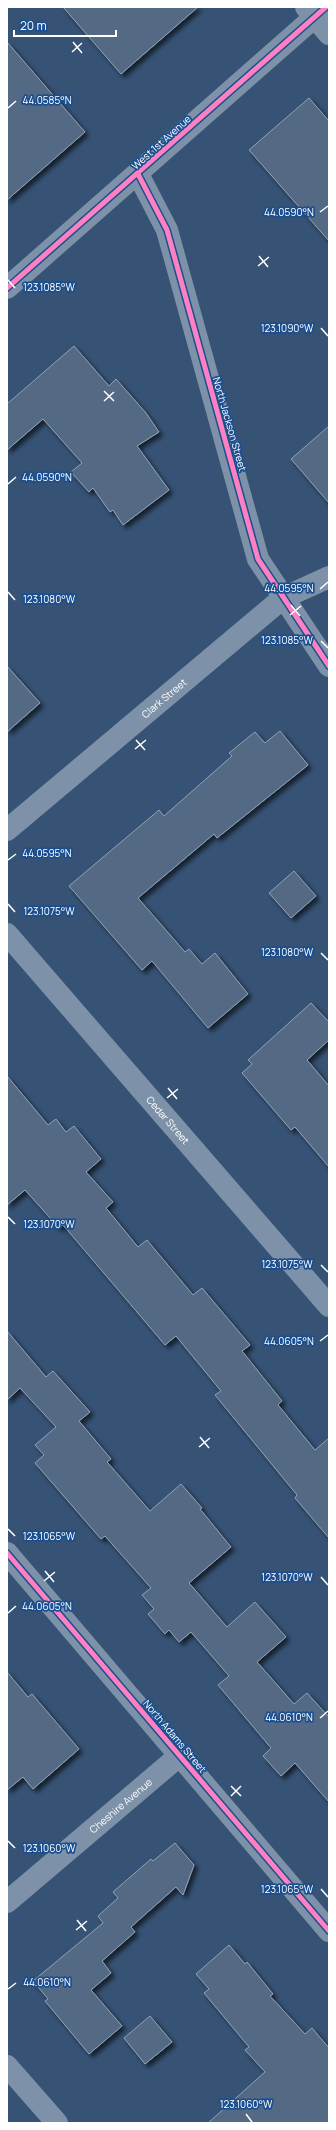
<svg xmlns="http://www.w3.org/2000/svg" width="336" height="2130" font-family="Manrope,sans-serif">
  <defs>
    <filter id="shadow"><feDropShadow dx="3.5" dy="3.5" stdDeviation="2" flood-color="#0009"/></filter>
  </defs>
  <rect width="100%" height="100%" fill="#365274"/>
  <path fill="#526984" stroke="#92a2b6" filter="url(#shadow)" d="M 63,7 L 198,7 L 121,74 Z
    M 7,42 L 85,132 L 7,200 Z
    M 309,98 L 329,121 L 329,241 L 249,150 Z
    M 74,346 L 109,386 L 116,379 L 146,413 L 159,432 L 137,446 L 169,490 L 123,525 L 113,510 L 110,512 L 93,488 L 89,492 L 71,472 L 82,463 L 43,419 L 7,450 L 7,404 Z
    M 329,426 L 329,503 L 291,459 Z
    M 7,666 L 40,703 L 7,732 Z
    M 280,731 L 308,765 L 217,838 L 214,834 L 138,898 L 185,952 L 189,949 L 202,964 L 215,953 L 248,994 L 208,1028 L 152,961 L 142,970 L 69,886 L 159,810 L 164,816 L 232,756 L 229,753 L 255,732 L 265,743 Z
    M 294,871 L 316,896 L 291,918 L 269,893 Z
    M 311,1003 L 329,1022 L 329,1040 L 307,1060 L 329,1086 L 329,1167 L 295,1127 L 291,1130 L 242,1073 L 252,1064 L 248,1060 Z
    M 7,1076 L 48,1125 L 56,1119 L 66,1132 L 74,1126 L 101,1159 L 86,1172 L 113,1202 L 106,1208 L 138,1247 L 147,1240 L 193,1295 L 202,1288 L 250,1345 L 242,1351 L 282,1401 L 278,1405 L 315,1450 L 329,1438 L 329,1538 L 295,1498 L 297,1495 L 215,1395 L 221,1391 L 176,1336 L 165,1345 L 63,1225 L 59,1228 L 25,1190 L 7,1205 Z
    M 7,1331 L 46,1377 L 53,1371 L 90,1412 L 79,1421 L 111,1459 L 107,1462 L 150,1511 L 181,1484 L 202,1508 L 200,1509 L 231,1547 L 189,1583 L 227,1627 L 255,1602 L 286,1637 L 257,1662 L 294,1704 L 307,1693 L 329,1717 L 329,1802 L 295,1763 L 281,1776 L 263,1756 L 271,1748 L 218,1685 L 229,1676 L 191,1632 L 179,1642 L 169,1630 L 165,1634 L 148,1614 L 154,1609 L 142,1595 L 151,1588 L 105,1536 L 101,1539 L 35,1463 L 44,1455 L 35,1445 L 56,1427 L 20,1388 L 7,1400 Z
    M 7,1672 L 28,1697 L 32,1694 L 79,1749 L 33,1789 L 23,1777 L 7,1790 Z
    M 175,1843 L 194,1865 L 183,1895 L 176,1887 L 131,1927 L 135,1932 L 102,1961 L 111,1973 L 91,1990 L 122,2026 L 89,2054 L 45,2001 L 48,1999 L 33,1981 L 103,1923 L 98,1916 L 118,1898 L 113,1892 L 151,1859 L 153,1861 Z
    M 229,1945 L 245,1964 L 247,1962 L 273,1994 L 270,1996 L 305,2034 L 312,2028 L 329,2048 L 329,2123 L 208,2123 L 265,2072 L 245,2050 L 249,2047 L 204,1993 L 209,1989 L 196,1974 Z
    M 150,2016 L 172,2042 L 145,2064 L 124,2038 Z"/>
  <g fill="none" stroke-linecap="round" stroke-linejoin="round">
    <g stroke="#7d92a8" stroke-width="22">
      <path d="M 306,7 L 329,34"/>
      <path d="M 138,174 L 167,230 L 258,559 L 329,666"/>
      <path d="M 7,288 L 326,7"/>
      <path id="s1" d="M 7,830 L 283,598 L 329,577"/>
      <path id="s2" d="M 7,934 L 329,1306"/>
      <path d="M 7,1553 L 329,1931"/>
      <path id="s3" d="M 7,1902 L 179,1756"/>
      <path d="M 7,2066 L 57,2123"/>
    </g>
    <g stroke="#1b4f8f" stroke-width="8">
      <path id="cycleway" d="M 138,174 L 167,230 L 258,559 L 329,666
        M 7,288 L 326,7
        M 7,1553 L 329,1931"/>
    </g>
    <use href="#cycleway" stroke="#ff80c0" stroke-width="5"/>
  </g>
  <path fill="none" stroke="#fff" stroke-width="1.5" d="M 73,42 L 82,53M 72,52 L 82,43M 8,108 L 16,101M 320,212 L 328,206M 259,256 L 268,267M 258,266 L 269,257M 8,280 L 15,288M 321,328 L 328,336M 104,391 L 114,401M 104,401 L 114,392M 8,484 L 16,477M 320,589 L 328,582M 8,592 L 15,600M 291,605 L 300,616M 290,615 L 301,606M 321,641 L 328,648M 136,740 L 145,750M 135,749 L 146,740M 8,860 L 16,854M 8,904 L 15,912M 321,953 L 328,960M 168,1088 L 177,1099M 167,1098 L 178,1089M 8,1217 L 15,1224M 321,1265 L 328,1272M 320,1341 L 328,1335M 200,1437 L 209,1448M 199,1447 L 210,1438M 8,1529 L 15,1536M 45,1571 L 54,1582M 321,1577 L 328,1585M 44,1581 L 55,1572M 8,1613 L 16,1606M 320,1718 L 328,1711M 231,1786 L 241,1796M 231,1796 L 241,1786M 8,1841 L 15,1848M 321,1889 L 328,1897M 77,1920 L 86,1931M 76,1930 L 87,1921M 8,1989 L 16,1983M 246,2114 L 252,2122"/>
  <g text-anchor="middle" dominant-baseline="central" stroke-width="3.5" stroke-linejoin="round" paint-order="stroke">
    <g font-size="10" fill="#fff" stroke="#1b4f8f">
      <text transform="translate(161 142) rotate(-42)">West 1st Avenue</text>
      <text transform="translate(230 424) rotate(74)">North Jackson Street</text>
      <text stroke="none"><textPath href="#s1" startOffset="205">Clark Street</textPath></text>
      <text stroke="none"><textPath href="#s2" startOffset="246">Cedar Street</textPath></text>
      <text transform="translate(175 1736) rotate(50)">North Adams Street</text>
      <text stroke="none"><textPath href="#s3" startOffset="149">Cheshire Avenue</textPath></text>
    </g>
  </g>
  <g font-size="10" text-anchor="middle" fill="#fff" stroke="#1b4f8f" stroke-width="3.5" stroke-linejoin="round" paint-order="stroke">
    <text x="47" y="104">44.0585°N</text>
    <text x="289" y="216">44.0590°N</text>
    <text x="49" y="291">123.1085°W</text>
    <text x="287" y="332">123.1090°W</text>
    <text x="47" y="481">44.0590°N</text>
    <text x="289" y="592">44.0595°N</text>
    <text x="49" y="603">123.1080°W</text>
    <text x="287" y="644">123.1085°W</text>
    <text x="47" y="857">44.0595°N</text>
    <text x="49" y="915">123.1075°W</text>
    <text x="287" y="956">123.1080°W</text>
    <text x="49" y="1228">123.1070°W</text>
    <text x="287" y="1268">123.1075°W</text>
    <text x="289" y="1345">44.0605°N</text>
    <text x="49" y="1540">123.1065°W</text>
    <text x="287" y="1581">123.1070°W</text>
    <text x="47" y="1610">44.0605°N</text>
    <text x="289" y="1721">44.0610°N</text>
    <text x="49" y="1852">123.1060°W</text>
    <text x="287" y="1893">123.1065°W</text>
    <text x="47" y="1986">44.0610°N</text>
    <text x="246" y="2108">123.1060°W</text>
  </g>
  <rect width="336" height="2130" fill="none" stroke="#ffffff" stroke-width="16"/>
  <path d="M14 30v6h102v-6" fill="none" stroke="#ffffff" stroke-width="2"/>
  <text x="20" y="30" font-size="12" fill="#ffffff" stroke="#1b4f8f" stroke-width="3" paint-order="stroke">20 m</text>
</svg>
